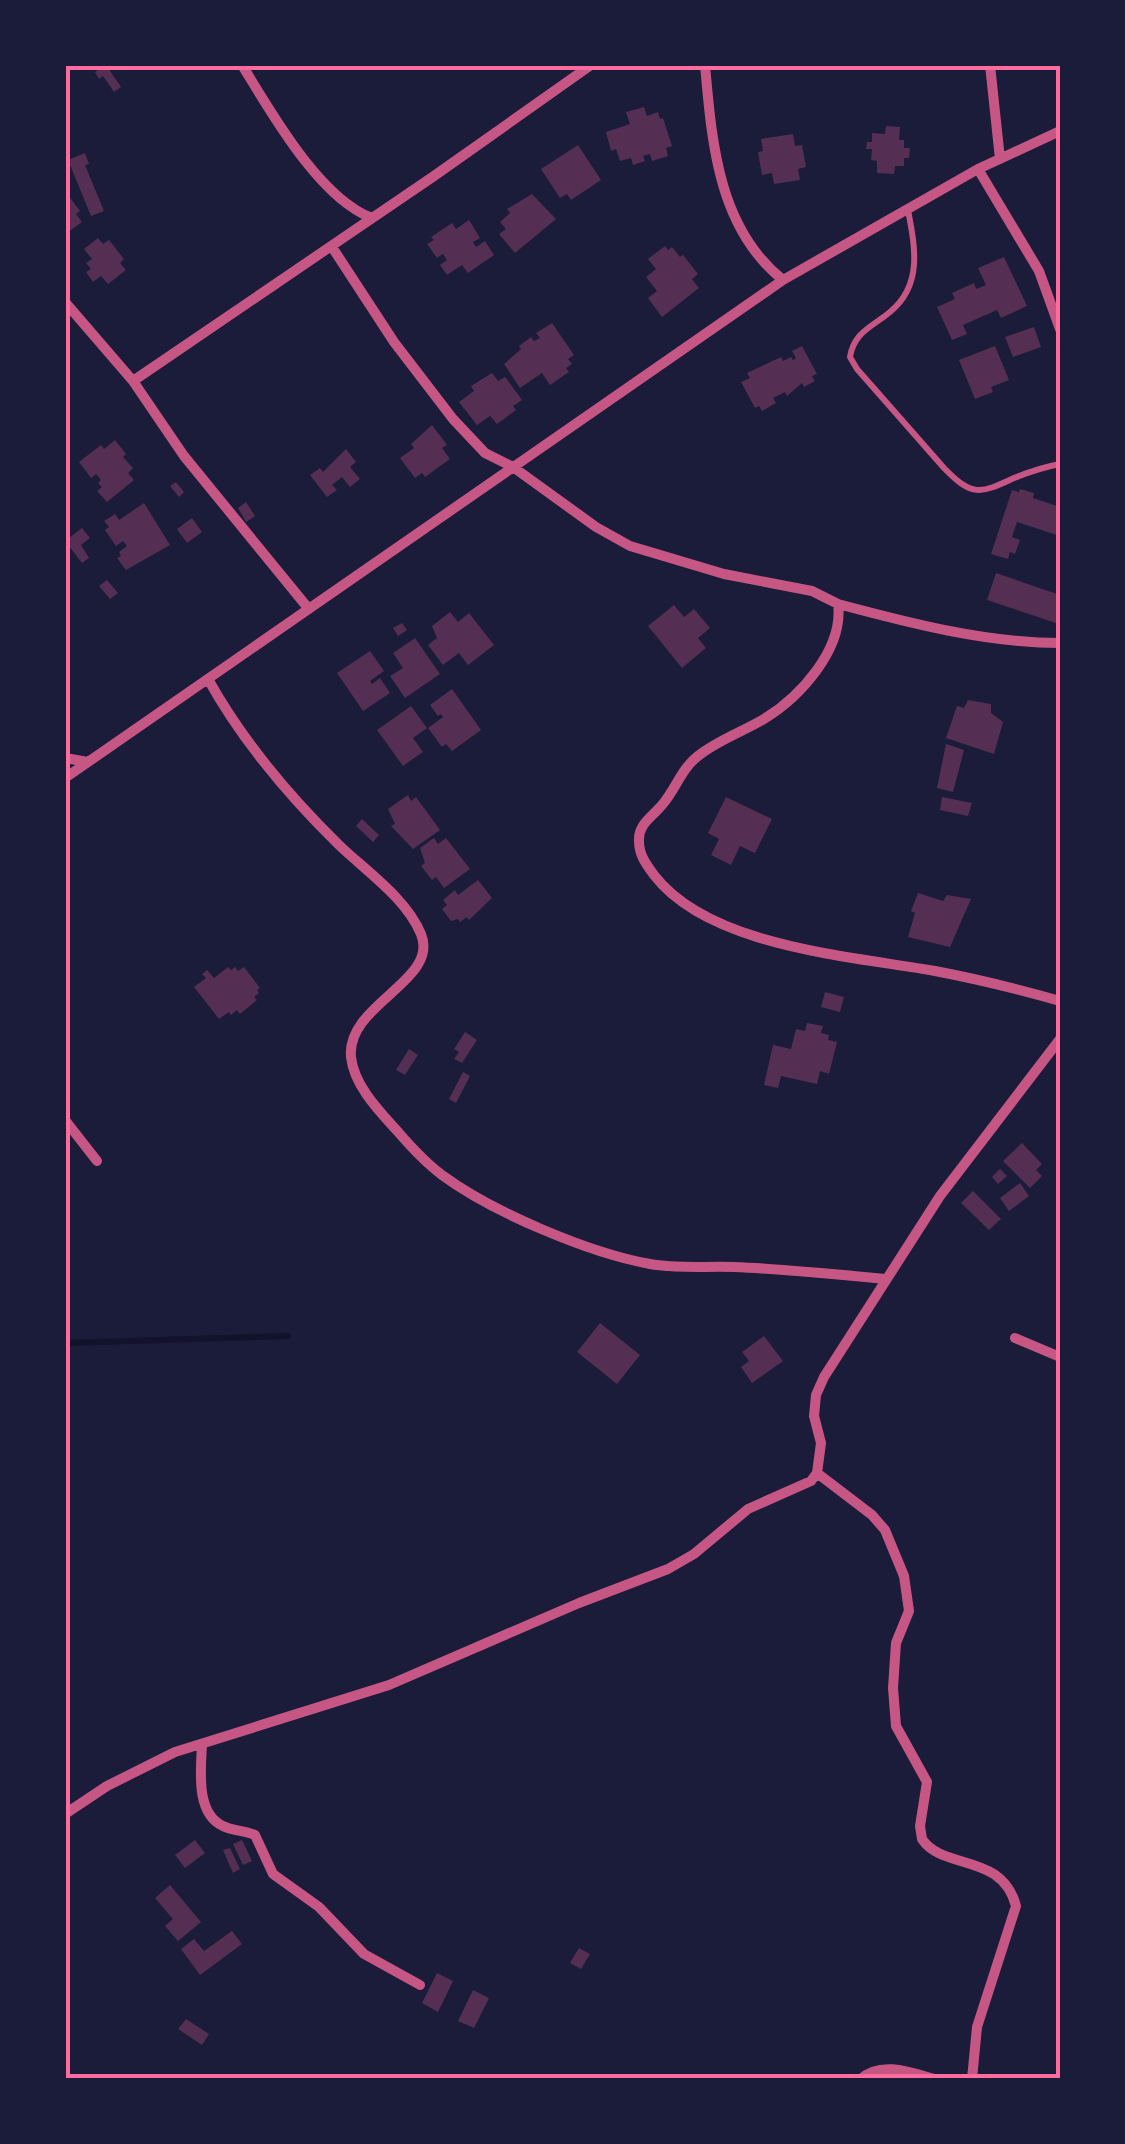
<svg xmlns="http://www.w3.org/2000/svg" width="1125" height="2144" font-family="'IBM Plex Sans',sans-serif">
  <rect width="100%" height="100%" fill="#1b1b3a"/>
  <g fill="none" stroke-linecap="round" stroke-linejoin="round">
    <path stroke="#12122b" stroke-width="6" d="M 65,1343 L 288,1336"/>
  </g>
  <path fill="#542f53" d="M 96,65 L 106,65 L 121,87 L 114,92 L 103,76 L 99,79 L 95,72 L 99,69 Z
    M 644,107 L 647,116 L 658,112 L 660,119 L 663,118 L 672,146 L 666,148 L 668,156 L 652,161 L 650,154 L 643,156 L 645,161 L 633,165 L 631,158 L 620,161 L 616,149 L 611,151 L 606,132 L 630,124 L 626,112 Z
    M 886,126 L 900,127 L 899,140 L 904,140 L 904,148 L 910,148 L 909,158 L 904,158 L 904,166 L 895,166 L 894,174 L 877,173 L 877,161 L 871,160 L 872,149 L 866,149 L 867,142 L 872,142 L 872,133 L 885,134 Z
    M 793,134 L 795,146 L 802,145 L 806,167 L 798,169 L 800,180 L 774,184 L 772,173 L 762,175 L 758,152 L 763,151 L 761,139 Z
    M 578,145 L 601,180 L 571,200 L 567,194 L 560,198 L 541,169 Z
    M 85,153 L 89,164 L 85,165 L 104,211 L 91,216 L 68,160 Z
    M 65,191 L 80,211 L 76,214 L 82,222 L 65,234 Z
    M 532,194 L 556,219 L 515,253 L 499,234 L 506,229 L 500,222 L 510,213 L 507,209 Z
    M 469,220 L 480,238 L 473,242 L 476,247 L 485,241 L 494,255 L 468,273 L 462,265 L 447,275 L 440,265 L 447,260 L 443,254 L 437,258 L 427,244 L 434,240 L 431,237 L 452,223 L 456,229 Z
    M 98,238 L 103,244 L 109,240 L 124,259 L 120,263 L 126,270 L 108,284 L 101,276 L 93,282 L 86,272 L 91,269 L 86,263 L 92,259 L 84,249 Z
    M 665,246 L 668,250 L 672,247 L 680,257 L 683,255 L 698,274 L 692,279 L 699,288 L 662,317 L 648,298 L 657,291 L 646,277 L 656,269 L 648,259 Z
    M 1004,257 L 1027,306 L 1001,318 L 997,310 L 963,325 L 967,334 L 952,340 L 937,307 L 955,299 L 952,293 L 974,283 L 976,289 L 986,285 L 978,268 Z
    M 552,323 L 574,355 L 568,359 L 572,364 L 566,368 L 569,372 L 550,385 L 542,373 L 520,388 L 504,364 L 521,349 L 519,346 L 531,337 L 534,341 L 540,338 L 536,333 Z
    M 1034,327 L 1041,347 L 1013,357 L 1005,337 Z
    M 802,346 L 817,374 L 812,376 L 815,381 L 804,387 L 802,383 L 787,396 L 785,392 L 773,398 L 776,403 L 762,411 L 759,406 L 755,408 L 741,382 L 750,378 L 747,373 L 781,357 L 783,361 L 791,357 L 793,360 L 796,358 L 792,351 Z
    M 995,346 L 1009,380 L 991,387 L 993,392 L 975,399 L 959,360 Z
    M 492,373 L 498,381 L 505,377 L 522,400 L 513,406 L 516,410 L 497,424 L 490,416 L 477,425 L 459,402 L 474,391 L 471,386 Z
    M 432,425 L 447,445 L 442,448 L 450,459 L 425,477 L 422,473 L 415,478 L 400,458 L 414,448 L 411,444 Z
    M 115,440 L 126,454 L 123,457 L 133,468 L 128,473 L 134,480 L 107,502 L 97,491 L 102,487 L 98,483 L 101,480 L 96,474 L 91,478 L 79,462 L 101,445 L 104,449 Z
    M 346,449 L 356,462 L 350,467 L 360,479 L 350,487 L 342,477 L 332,485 L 337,490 L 327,497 L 310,475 L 320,468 L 323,472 Z
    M 176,482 L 184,492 L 179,497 L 170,486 Z
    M 1020,489 L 1034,493 L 1033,498 L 1060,507 L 1060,536 L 1017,522 L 1012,537 L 1020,540 L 1015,554 L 1010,552 L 1008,559 L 991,554 L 1012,490 L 1019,492 Z
    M 246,502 L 255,516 L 246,522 L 238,508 Z
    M 144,503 L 170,545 L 126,570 L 117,558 L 121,556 L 119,552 L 127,546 L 123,541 L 116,546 L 105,530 L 109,527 L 104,521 L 115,514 L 119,520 Z
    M 192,518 L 202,532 L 187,543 L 177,529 Z
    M 82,528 L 90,538 L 81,545 L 89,558 L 82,563 L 65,541 Z
    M 996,573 L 1060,595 L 1059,624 L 987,600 Z
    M 107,580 L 118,593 L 110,599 L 99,586 Z
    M 674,605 L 684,617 L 694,609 L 710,628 L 698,638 L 706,648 L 682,668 L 648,626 Z
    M 450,612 L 458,622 L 469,613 L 494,645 L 468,665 L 459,653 L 443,665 L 428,645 L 437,638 L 432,626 Z
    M 402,623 L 407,630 L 398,636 L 393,628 Z
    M 415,638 L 440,674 L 405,698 L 390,676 L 403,668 L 393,653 Z
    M 370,651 L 384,671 L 370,681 L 372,684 L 380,678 L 390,693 L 363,711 L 337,673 Z
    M 452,689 L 481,730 L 452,751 L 446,744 L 442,747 L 428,728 L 443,717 L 441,714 L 438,716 L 430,705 Z
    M 968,700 L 991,704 L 991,713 L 1003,722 L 994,754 L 946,738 L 957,706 L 964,708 Z
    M 411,706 L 427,728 L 413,738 L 423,752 L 403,766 L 377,730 Z
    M 946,744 L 964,750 L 953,792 L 937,788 Z
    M 408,795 L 411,801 L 416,797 L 440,830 L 413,849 L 391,826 L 395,824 L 388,809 Z
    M 726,797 L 772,819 L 755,853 L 740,846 L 731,865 L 711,855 L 719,839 L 708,833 Z
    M 942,797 L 972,803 L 968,816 L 940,810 Z
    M 362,819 L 379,835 L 373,842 L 356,826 Z
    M 434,838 L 438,844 L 446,838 L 470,869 L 444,888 L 436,877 L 432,880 L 421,866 L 425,863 L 420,848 Z
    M 478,880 L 492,898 L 469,920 L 467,917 L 460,922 L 458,919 L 451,921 L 442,909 L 447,905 L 443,900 L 455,890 L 458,895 Z
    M 918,893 L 943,901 L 947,895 L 971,899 L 950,947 L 908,937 L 915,913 L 911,911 Z
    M 228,967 L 231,970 L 235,967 L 238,971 L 244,967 L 260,988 L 257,990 L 259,993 L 254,997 L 257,1000 L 240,1014 L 237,1010 L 231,1015 L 229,1012 L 219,1019 L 194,987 L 206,978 L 202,974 L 207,970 L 214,978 Z
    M 825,992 L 844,997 L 840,1012 L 821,1007 Z
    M 807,1023 L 823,1026 L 821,1033 L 829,1035 L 828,1040 L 837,1042 L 829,1074 L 820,1071 L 817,1084 L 781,1076 L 778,1088 L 764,1085 L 773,1045 L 791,1049 L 796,1029 L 805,1031 Z
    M 465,1032 L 477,1040 L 462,1063 L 454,1059 L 459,1052 L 454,1049 Z
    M 409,1049 L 418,1055 L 405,1075 L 396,1070 Z
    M 463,1072 L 470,1076 L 456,1103 L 449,1099 Z
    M 1022,1143 L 1042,1164 L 1036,1170 L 1042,1176 L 1030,1188 L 1003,1161 Z
    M 1000,1169 L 1007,1176 L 998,1184 L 992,1177 Z
    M 1020,1183 L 1029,1196 L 1009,1211 L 1000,1198 Z
    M 973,1191 L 1001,1219 L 989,1230 L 961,1203 Z
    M 600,1323 L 640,1355 L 617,1384 L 577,1352 Z
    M 764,1336 L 783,1361 L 752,1383 L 741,1367 L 749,1361 L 742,1352 Z
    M 195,1840 L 205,1853 L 185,1868 L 175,1855 Z
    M 242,1840 L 252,1861 L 243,1865 L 233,1844 Z
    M 230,1848 L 240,1869 L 233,1873 L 223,1850 Z
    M 170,1885 L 201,1922 L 178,1941 L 165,1926 L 173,1919 L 155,1898 Z
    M 232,1931 L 242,1944 L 200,1975 L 181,1949 L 194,1939 L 204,1951 Z
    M 579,1948 L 590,1954 L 581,1969 L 570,1963 Z
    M 437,1973 L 453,1981 L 438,2012 L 422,2003 Z
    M 473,1990 L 489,1998 L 474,2028 L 458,2021 Z
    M 186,2019 L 209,2034 L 202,2045 L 178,2029 Z"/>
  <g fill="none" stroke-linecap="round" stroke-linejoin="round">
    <path stroke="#c65784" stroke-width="6" d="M 908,210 C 915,247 923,285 890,312 C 872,327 854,332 850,357 L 857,369 L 944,468 C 972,497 980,494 1014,478 C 1029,472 1044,467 1060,464"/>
    <path stroke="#c65784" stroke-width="10" d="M 242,65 C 271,112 319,198 372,218
      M 705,65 C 712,143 718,228 783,280
      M 990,65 L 1000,159
      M 978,169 L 1039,271 L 1060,329
      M 332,247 L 394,342 L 453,419 L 485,453 L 513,467 L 596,527 L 630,546 L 724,574 L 812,591 L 838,604 C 844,649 800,697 764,719 C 742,732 718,740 698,756 C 681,769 676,789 662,805 C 652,817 638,824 639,841 C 639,855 646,864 654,875 C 709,947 851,956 935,971 C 977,979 1018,989 1060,1001
      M 65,302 L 133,381 L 184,456 L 308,608
      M 133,381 L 434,176 L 591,65
      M 838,604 C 909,623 986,643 1060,643
      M 208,679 C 243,742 288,795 339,845 C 366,871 406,898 421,934 C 440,981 346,1004 351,1057 C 354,1086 380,1112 399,1133 C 412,1148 426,1163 442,1175 C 492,1212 589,1253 650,1264 C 678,1269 706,1266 734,1267 C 784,1269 834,1274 885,1279
      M 65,758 L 88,762
      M 65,778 L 783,280 L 978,169 L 1060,131
      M 65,1120 L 97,1161
      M 1015,1338 L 1060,1357
      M 817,1473 L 872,1515 L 885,1530 L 904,1576 L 909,1611 L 896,1643 L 893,1688 L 896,1726 L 927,1782 L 920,1826 L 922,1839 C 943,1871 1002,1852 1016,1906 L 977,2027 L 972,2079
      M 202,1744 C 201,1769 195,1813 223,1826 C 233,1831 244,1830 255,1835 L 273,1874 L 319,1907 L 364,1954 L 420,1985
      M 65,1814 L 107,1786 L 175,1752 L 389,1685 L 579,1603 L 668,1569 L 694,1554 L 748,1509 L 811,1481 L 817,1473 L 821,1443 L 814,1416 L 816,1395 L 824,1377 L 940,1196 L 1060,1039
      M 861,2079 C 880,2061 910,2072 934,2079"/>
  </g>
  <rect width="1125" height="2144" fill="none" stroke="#1b1b3a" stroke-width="135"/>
  <rect x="68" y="68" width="990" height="2008" fill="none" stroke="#ff6b9d" stroke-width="4"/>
</svg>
